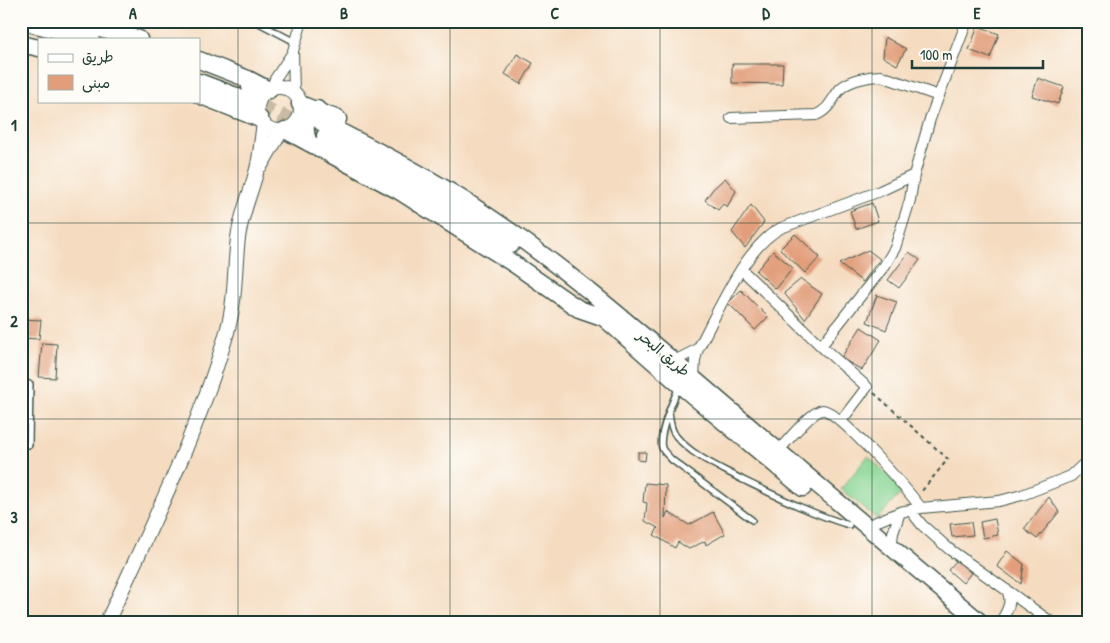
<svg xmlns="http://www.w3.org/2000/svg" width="1110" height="643" font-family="'Patrick Hand','Playpen Sans Arabic',sans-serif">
  <rect width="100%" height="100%" fill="#fdfcf7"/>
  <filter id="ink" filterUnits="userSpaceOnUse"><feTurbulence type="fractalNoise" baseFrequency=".02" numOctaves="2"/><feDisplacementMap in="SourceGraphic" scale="10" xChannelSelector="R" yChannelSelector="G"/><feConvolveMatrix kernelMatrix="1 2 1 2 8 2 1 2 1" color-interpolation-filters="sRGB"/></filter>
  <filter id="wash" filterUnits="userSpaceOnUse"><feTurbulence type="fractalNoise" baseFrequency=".0096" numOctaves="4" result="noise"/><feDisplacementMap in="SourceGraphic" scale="20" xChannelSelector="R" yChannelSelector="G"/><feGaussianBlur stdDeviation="1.12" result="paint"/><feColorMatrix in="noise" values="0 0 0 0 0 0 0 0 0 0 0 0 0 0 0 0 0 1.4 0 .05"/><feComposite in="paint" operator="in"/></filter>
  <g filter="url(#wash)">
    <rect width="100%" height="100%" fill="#f5dcc0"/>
    <path fill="#89d694" stroke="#548a64" d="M 868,456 L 904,490 L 877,519 L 841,489 Z"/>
    <g id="blocks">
      <path fill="#e29e7a" d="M 978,26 L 999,34 L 990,58 L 969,50 Z
        M 885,37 L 906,49 L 897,65 L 883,57 Z
        M 517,54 L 533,63 L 521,84 L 505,74 Z
        M 732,64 L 783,64 L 782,84 L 732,83 Z
        M 1038,78 L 1064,87 L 1058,104 L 1032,96 Z
        M 725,178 L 736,191 L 727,207 L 723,204 L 718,210 L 705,200 L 713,189 Z
        M 872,203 L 878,221 L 856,229 L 850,211 Z
        M 751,205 L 764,222 L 745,248 L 732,232 Z
        M 795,234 L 820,257 L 805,273 L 780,249 Z
        M 868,250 L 880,259 L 863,282 L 839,264 Z
        M 773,251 L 793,268 L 776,289 L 756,271 Z
        M 909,252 L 920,260 L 899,288 L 888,280 Z
        M 801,279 L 822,294 L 805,319 L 784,293 Z
        M 741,290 L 768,317 L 755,330 L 728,303 Z
        M 877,295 L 897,302 L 886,330 L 867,322 Z
        M 21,319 L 41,320 L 39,339 L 21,338 Z
        M 861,327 L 881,340 L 862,370 L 841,358 Z
        M 42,343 L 57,344 L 55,378 L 39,377 Z
        M 638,452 L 646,452 L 645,461 L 638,460 Z
        M 645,483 L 666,485 L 665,518 L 668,512 L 689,525 L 713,512 L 725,534 L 706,545 L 705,541 L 689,549 L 678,542 L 675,548 L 654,535 L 658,528 L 645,521 L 647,503 L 643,502 Z
        M 1049,497 L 1059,512 L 1037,539 L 1024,529 Z
        M 995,519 L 998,535 L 983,538 L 980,522 Z
        M 971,522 L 973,535 L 952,537 L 950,524 Z
        M 1007,551 L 1024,564 L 1021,584 L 997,566 Z
        M 957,560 L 971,573 L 963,583 L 948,570 Z"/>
    </g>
  </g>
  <g filter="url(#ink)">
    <use href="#blocks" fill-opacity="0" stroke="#3f5549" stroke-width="1"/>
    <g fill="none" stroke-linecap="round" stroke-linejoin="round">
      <path stroke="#cabca4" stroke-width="16" stroke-dasharray="16 8" stroke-linecap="butt" d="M 236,96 L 317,132"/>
      <g stroke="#3f5549" stroke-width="8">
        <path id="service" d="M 255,21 L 295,42
          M 21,384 L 30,384 L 29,445 L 21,445
          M 679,387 C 673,400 658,435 662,448 C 664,453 669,456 672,460 L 752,520
          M 669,411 C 670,419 670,429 676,436 C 692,456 721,468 743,480 C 778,497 812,514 849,525"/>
      </g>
      <g stroke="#3f5549" stroke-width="12">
        <path id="minor" d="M 271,89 L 275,79 L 293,52
          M 294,93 L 293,51 L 302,21
          M 731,118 L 816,115 C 829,110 832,99 840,89 C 849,80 869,76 881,76 L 939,96
          M 741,269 L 821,346 L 867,387 L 841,421
          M 821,346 L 885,265 L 895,248 L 910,200 L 914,175 L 930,119 L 967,21
          M 674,361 L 698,349
          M 694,379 L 695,360 L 698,349 C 717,314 745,246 781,228 L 880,191 L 914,175
          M 778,451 C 787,442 811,411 823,410 C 837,409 910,493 921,508
          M 910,510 L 922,525 L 949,549 L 1051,622
          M 866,526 L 900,512 L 921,508 L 999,501 L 1022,495 L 1071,476 L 1089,459
          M 891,548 L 893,533 L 900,512
          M 1001,622 C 1007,610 1013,603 1007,590"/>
      </g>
      <g stroke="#3f5549" stroke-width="16">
        <path id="secondary" d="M257 109a22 22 0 1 1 44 0a22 22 0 1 1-44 0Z
          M 261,165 L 281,131
          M 107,622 C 151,527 198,432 227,332 C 236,301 234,270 238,238 C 241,215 250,195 256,173 C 261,157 261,140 264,124"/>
      </g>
      <g stroke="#3f5549" stroke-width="19">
        <path id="trunk" d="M 21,21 L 91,39
          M 68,21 L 139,39
          M 21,44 L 39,48
          M 199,60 L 248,79 L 269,90
          M 199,82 L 236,96
          M 199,95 L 260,119
          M 300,104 L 338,119
          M 236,110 C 249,104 254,93 248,79
          M 321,122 C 378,151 435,180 488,216 C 576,275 655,346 735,414 C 816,484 898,553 980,622
          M 285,130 L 399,191 L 514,264 L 567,301 L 579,309 L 605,318
          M 325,136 C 389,170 451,204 511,245
          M 309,143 C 303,129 305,120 317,109
          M 603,317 L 680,385 L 803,488"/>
      </g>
      <path stroke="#3f5549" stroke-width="2" stroke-dasharray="4 4" stroke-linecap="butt" d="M 874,393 L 948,459 L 921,492"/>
      <use href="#service" stroke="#fff" stroke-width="5"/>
      <use href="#minor" stroke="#fff" stroke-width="10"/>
      <use href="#secondary" stroke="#fff" stroke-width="14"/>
      <use href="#trunk" stroke="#fff" stroke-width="16"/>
    </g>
  </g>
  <path fill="none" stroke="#1f3d34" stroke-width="1" stroke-opacity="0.55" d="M 238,21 L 238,622M 450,21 L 450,622M 660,21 L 660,622M 872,21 L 872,622M 21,223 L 1089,223M 21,419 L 1089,419"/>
  <g text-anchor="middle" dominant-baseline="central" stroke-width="4" stroke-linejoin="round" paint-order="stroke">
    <g font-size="15" fill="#1f3d34" stroke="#fdfcf7">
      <text transform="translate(664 353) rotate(40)">طريق البحر</text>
    </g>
  </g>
  <rect width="1110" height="643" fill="none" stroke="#fdfcf7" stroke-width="55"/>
  <rect x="38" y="38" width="162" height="65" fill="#fdfcf7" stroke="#a4b0a9"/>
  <rect x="48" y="54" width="25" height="8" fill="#ffffff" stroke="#a4b0a9"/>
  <text x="82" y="62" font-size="15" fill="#1f3d34">طريق</text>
  <rect x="48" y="75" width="25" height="15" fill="#e29e7a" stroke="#a4b0a9"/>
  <text x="82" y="88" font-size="15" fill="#1f3d34">مبنى</text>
  <path d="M912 60v8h131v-8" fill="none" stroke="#1f3d34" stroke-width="2.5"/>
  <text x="920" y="60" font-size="15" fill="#1f3d34" stroke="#fdfcf7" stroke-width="4" paint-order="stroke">100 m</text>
  <rect x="28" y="28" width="1054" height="588" fill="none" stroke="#1f3d34" stroke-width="2"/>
  <g font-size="16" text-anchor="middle" font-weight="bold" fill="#1f3d34">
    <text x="133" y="19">A</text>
    <text x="344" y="19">B</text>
    <text x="555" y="19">C</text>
    <text x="766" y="19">D</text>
    <text x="977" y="19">E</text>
    <text x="14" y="131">1</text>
    <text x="14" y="327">2</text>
    <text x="14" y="523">3</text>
  </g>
</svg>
